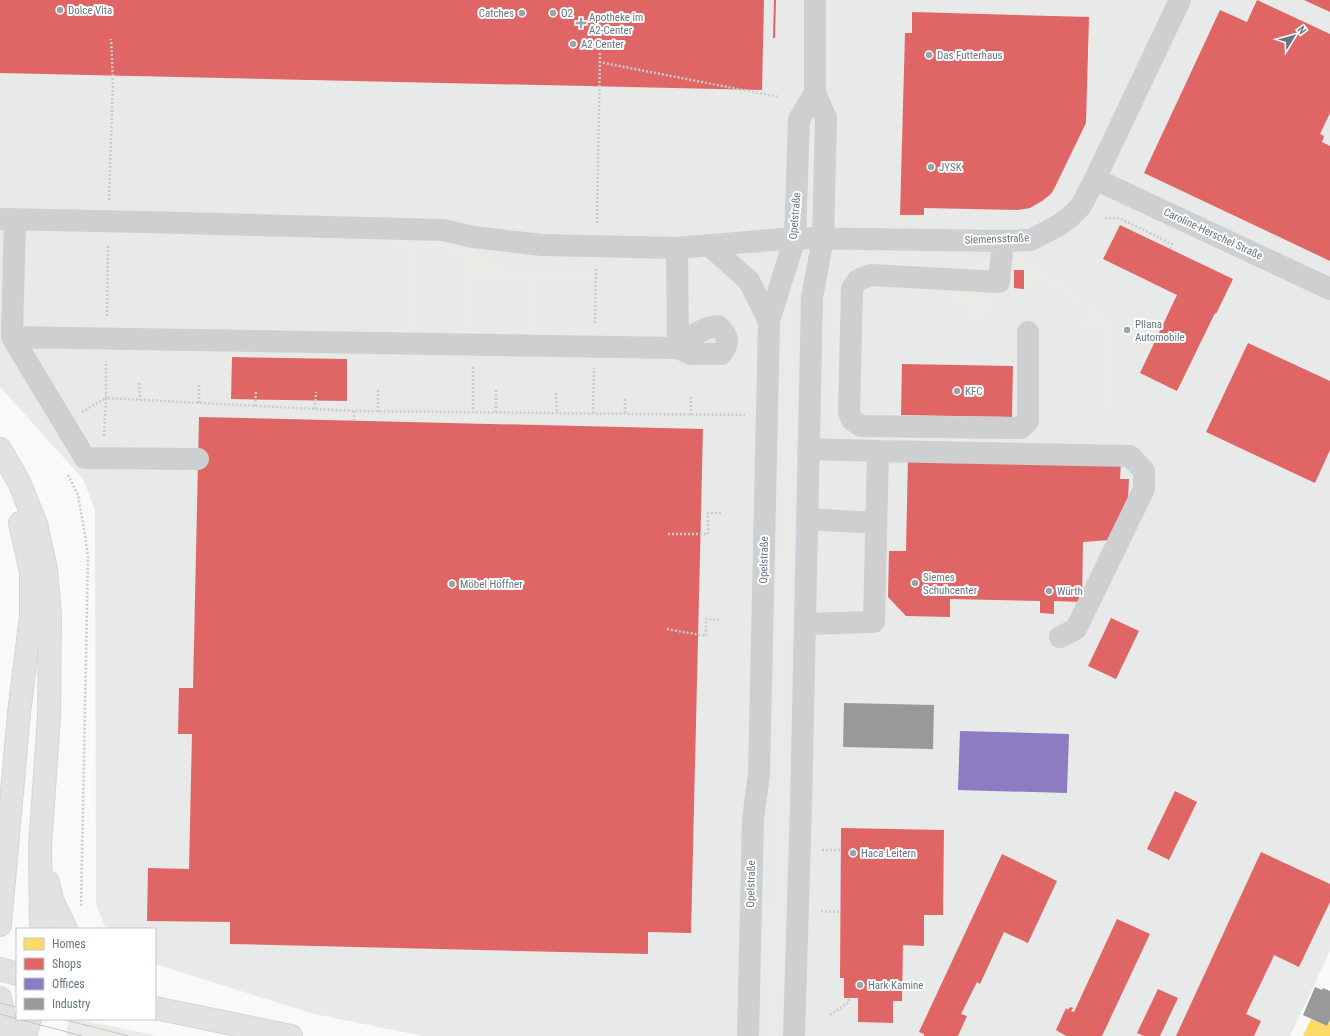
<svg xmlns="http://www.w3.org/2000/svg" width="1330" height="1036" font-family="'Roboto Condensed',sans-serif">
  <rect width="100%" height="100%" fill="#f9f9f9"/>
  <path fill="#e8e9e9" d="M 0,0 L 1330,0 L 1330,951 L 1290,1036 L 423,1036 L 314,1014 L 155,964 L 155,929 L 106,929 L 96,904 L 95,510 L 83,479 L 0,387 Z"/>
  <path fill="#e8ebe6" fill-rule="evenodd" d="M 815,106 L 819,187 L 810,187 L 811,108 Z
    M 392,241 L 441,242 L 458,245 L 473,253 L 493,265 L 509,270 L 590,274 L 589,337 L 570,336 L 570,332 L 587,332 L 588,280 L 533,278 L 532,330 L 548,331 L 548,335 L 510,334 L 510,331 L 526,331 L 528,278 L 473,277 L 472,330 L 488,331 L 488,334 L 451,333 L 451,330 L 466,330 L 468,259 L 452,258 L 452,247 L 413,246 L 411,327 L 429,328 L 429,333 L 391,332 L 391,327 L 407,327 L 409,246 L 392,245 Z
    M 763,256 L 758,276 L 736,257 Z
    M 879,256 L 893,258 L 898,263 L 986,266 C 977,272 969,272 959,268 L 863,265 L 850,274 L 842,415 L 952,431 L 964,439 L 1103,443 L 1104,329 L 1084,329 L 1084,324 L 1093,312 L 1037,274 L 1020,298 C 1016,299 1014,299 1011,295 L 1011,258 L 1023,259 L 1109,318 L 1106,446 L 832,440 L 837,289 C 842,268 858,258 879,256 ZM 1014,270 L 1024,270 L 1024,289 L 1014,288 Z
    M 790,284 L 794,284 L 795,286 L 778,1036 L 770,1036 L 785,381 L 787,294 Z
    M 952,287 L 988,289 C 987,305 992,323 969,321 L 969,305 L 952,304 Z
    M 69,1019 L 76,1019 L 158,1036 L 66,1036 Z"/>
  <path fill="#ffd966" d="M 1311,1019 L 1327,1026 L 1329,1023 L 1330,1024 L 1330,1036 L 1303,1036 Z"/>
  <path fill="#e06666" d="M 0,0 L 764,0 L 762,90 L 0,73 Z
    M 774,0 L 776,0 L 775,38 L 773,38 Z
    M 1257,0 L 1330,34 L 1330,113 L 1320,134 L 1324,136 L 1322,142 L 1330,146 L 1330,261 L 1144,173 L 1220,10 L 1247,22 Z
    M 1304,0 L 1330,0 L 1330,12 Z
    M 912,12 L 1089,17 L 1086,123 L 1055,187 L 1051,194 L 1042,201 L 1030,208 L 1018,210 L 924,208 L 924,215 L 900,215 L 905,33 L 912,33 Z
    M 1120,225 L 1233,279 L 1216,314 L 1215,313 L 1177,391 L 1140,373 L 1177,295 L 1103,259 Z
    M 1014,270 L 1024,270 L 1024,289 L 1014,288 Z
    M 1248,343 L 1330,381 L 1330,450 L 1315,483 L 1206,432 Z
    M 232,357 L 347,359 L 347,401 L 231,399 Z
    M 902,364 L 1013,366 L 1012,417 L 901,415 Z
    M 199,417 L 703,429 L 691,933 L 648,932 L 648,954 L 230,944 L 230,922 L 147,921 L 148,868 L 189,869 L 192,734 L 178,734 L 179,688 L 193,688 Z
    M 908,456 L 1121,461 L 1120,479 L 1129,479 L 1128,500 L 1110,540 L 1083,542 L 1082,602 L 1054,601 L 1054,614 L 1040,613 L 1040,601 L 950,599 L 950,617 L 906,616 L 888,597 L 889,551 L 906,551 Z
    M 1111,618 L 1139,631 L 1116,679 L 1088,666 Z
    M 1175,791 L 1197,802 L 1169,860 L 1147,849 Z
    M 841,828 L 944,830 L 943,915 L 924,915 L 924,946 L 903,945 L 902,1001 L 893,1001 L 893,1023 L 858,1022 L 858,998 L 844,998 L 844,978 L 840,978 Z
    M 1261,852 L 1330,884 L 1330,902 L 1299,967 L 1274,955 L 1272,960 L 1246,1014 L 1261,1021 L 1254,1036 L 1176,1036 Z
    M 1002,854 L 1057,881 L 1028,943 L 1004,932 L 980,984 L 977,982 L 961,1014 L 967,1016 L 958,1036 L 924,1036 L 924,1034 L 919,1032 Z
    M 1117,919 L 1150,934 L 1102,1036 L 1066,1036 L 1056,1030 L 1066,1008 L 1068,1010 L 1070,1007 L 1073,1008 L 1071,1011 L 1074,1012 Z
    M 1158,989 L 1178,998 L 1160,1036 L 1144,1036 L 1137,1033 Z"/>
  <path fill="#8e7cc3" d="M 960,731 L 1069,734 L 1067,793 L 958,790 Z"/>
  <path fill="#999" d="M 844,703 L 934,705 L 933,749 L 843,747 Z
    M 1315,987 L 1322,990 L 1323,988 L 1330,991 L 1330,1020 L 1327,1026 L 1303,1015 Z"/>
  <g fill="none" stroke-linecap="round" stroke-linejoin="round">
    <g stroke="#d5d6d7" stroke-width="24">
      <path id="major" d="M 0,969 L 17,974
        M 0,998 L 3,1015 L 11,1036
        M 155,1008 L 291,1036
        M 25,1036 L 30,1019"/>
    </g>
    <g stroke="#d5d6d6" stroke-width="24">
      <path id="highway" d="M 0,449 L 19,482 L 36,524 L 46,569 L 50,615 L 49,717 L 40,847 L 41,929
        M 48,882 L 52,900 L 66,929
        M 0,925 L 19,713 L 31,616 L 31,572 L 20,523"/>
    </g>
    <path stroke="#cbcccd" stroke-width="2.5" stroke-dasharray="2 2" stroke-linecap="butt" d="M 599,62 L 779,97
      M 109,200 L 113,81 L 111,39
      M 1105,218 L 1119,218 L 1172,244 L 1170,249
      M 597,223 L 600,52
      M 107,316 L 108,245
      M 595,323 L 596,268
      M 473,367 L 473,412
      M 139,383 L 140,400
      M 199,385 L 199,403
      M 556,393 L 557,412
      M 255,406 L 256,390
      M 315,409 L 316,392
      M 82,412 L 106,398 L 106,361
      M 378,412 L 378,390
      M 496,412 L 496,390
      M 593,413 L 594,368
      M 625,413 L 625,397
      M 691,415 L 691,395
      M 354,421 L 354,411
      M 104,436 L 106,398 L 354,411 L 745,415
      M 68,475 L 78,495 L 83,523 L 88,556 L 81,907
      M 668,534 L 708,534 L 708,513 L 722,513
      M 667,629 L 706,636 L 706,619 L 719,620
      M 822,850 L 841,850
      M 821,911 L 840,912
      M 830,1015 L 849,1002 L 849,998"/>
    <path stroke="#cecfd0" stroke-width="22" d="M 1095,179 L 1330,289
      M 0,219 L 144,222 L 443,230 L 473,237 L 542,245 L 677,248 L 795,238 L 1003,241 L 1031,240 L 1059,225 L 1070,217 L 1081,206 L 1095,179 L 1180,0
      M 15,219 L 12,337 L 85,458 L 198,459
      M 1003,241 L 999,282 L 871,275 L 858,280 L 852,288 L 849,412 L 852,420 L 861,426 L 1021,428 L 1028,421 L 1028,332
      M 709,245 L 749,281 L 769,321
      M 677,248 L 678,348
      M 12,337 L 678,348 L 691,354 L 721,354 C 730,343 729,336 718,326 C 702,327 690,338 678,348
      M 878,451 L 1130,456 L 1144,471 L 1144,489 L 1076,629 L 1060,637
      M 807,519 L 876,523
      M 805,624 L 874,622 L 878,451 L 808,449
      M 748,1036 L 753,819 L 759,774 L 769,321 L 795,238 L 799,119 L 815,93
      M 794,1036 L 801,806 L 812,297 L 823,239 L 826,118 L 815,93 L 815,0"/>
    <use href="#major" stroke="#e1e2e2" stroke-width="22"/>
    <use href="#highway" stroke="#e1e2e2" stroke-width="22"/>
    <path stroke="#c3c5c6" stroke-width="1" d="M 0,1003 L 17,1007
      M 0,1014 L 17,1019
      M 18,1019 L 82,1036
      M 62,1019 L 128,1036"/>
  </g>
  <g fill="#99a4ac" stroke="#fff" stroke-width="1.5">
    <circle cx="60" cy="10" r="4"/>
    <circle cx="522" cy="13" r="4"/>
    <circle cx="553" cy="13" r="4"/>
    <path d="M579 17h4v4h4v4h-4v4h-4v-4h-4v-4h4z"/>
    <circle cx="573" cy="44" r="4"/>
    <circle cx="929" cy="55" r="4"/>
    <circle cx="931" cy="167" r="4"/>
    <circle cx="1127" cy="330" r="4"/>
    <circle cx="957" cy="391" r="4"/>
    <circle cx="915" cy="583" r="4"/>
    <circle cx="452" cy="584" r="4"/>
    <circle cx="1049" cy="591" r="4"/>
    <circle cx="853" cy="853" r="4"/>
    <circle cx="860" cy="985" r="4"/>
  </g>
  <g text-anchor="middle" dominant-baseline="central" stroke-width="4" stroke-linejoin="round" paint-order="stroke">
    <g font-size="11" fill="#657683" stroke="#fff" text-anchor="start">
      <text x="68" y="10">Dolce Vita</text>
      <text x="514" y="13" text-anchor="end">Catches</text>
      <text x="561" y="13">O2</text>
      <text x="589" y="17">Apotheke im<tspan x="589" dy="13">A2-Center</tspan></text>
      <text x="581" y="44">A2 Center</text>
      <text x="937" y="55">Das Futterhaus</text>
      <text x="939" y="167">JYSK</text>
      <text x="1135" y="324">Pllana<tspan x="1135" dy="13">Automobile</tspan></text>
      <text x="965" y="391">KFC</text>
      <text x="923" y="577">Siemes<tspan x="923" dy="13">Schuhcenter</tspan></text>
      <text x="460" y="584">Möbel Höffner</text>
      <text x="1057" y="591">Würth</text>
      <text x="861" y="853">Haca Leitern</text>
      <text x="868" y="985">Hark Kamine</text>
    </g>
    <g font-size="11" fill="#657683" stroke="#fff">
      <text transform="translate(795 216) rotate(-85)">Opelstraße</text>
      <text transform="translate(1213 234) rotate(25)">Caroline-Herschel Straße</text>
      <text transform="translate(997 239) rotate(-2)">Siemensstraße</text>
      <text transform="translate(764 560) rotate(-89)">Opelstraße</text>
      <text transform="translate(751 884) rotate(-89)">Opelstraße</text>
    </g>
  </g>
  <rect x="16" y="928" width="140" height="92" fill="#ffffff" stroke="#c1c8cd"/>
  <rect x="24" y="938" width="20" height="12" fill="#ffd966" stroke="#c1c8cd"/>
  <text x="52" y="948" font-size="12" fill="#657683">Homes</text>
  <rect x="24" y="958" width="20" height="12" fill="#e06666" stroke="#c1c8cd"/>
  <text x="52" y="968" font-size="12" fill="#657683">Shops</text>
  <rect x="24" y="978" width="20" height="12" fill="#8e7cc3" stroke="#c1c8cd"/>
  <text x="52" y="988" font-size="12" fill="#657683">Offices</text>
  <rect x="24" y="998" width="20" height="12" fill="#999999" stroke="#c1c8cd"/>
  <text x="52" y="1008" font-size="12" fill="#657683">Industry</text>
  <g transform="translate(1294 36) rotate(53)" stroke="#ffffff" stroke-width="3" paint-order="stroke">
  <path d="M0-3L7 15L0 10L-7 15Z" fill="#657683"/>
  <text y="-6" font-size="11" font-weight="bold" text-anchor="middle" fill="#657683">N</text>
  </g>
</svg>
